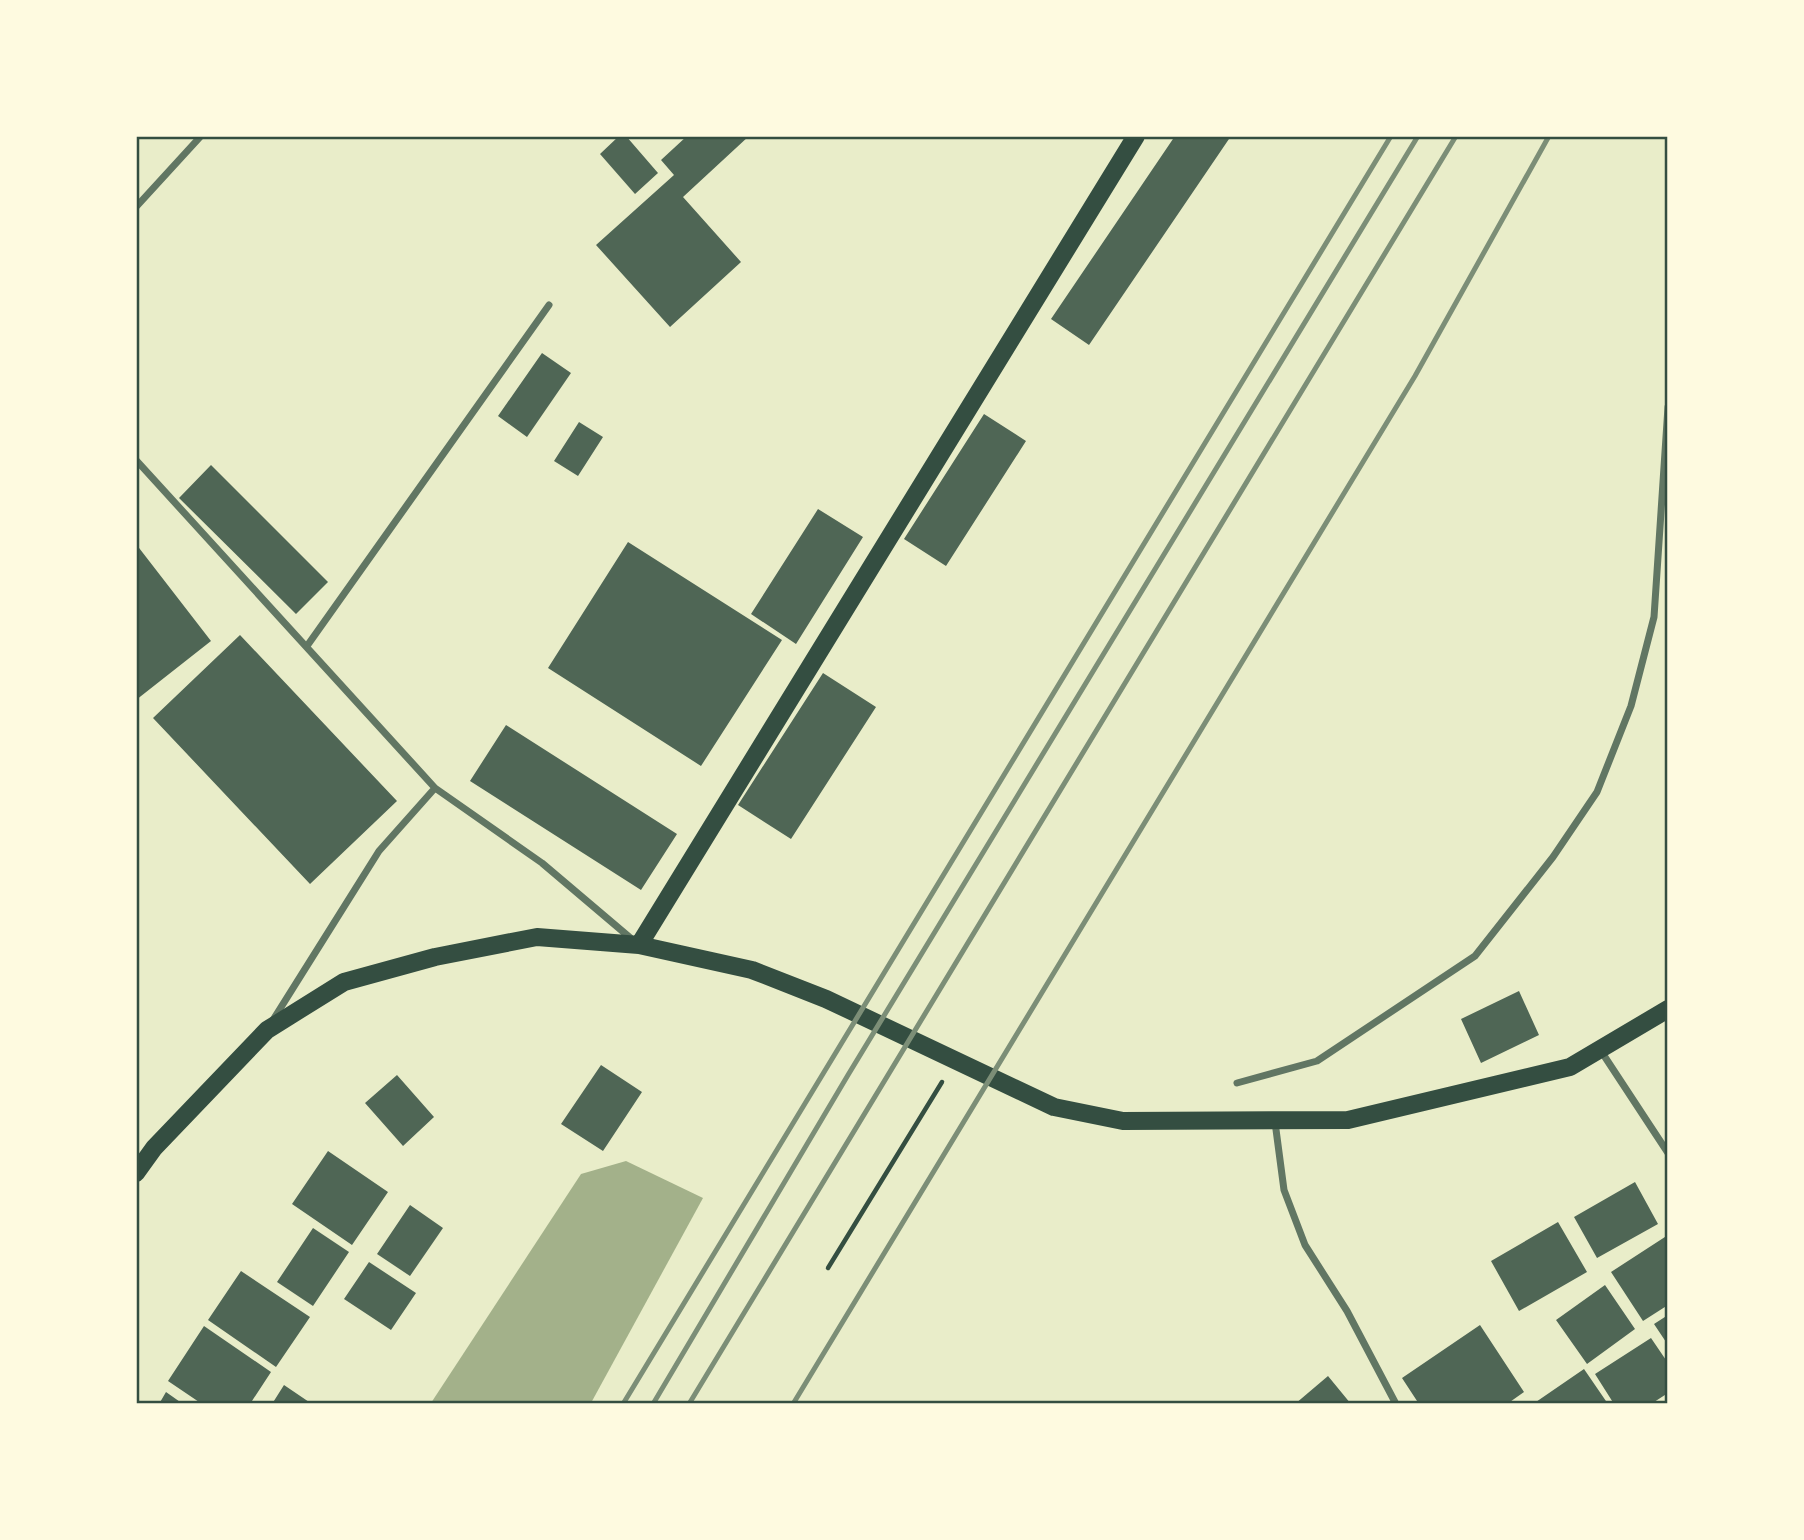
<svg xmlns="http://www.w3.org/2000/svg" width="1804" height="1540" font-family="Roboto,sans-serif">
  <rect width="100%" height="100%" fill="#e9edc9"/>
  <path fill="#a3b18a" d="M 626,1161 L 703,1198 L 591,1403 L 431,1403 L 581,1174 Z"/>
  <path fill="#4f6655" d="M 619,136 L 626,136 L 658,173 L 635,194 L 600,154 Z
    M 687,136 L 749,136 L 683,197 L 741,262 L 670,327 L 596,245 L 674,175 L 661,160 Z
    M 1175,136 L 1231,136 L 1089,345 L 1051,319 Z
    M 542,353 L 571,373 L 527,437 L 498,416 Z
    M 984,414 L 1026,441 L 946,566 L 904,539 Z
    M 579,422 L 603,437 L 578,476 L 554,461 Z
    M 211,465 L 328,582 L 296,614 L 179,498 Z
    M 818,509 L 863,537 L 796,644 L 751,614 Z
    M 628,542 L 782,640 L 701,766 L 548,668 Z
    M 136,544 L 211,641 L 136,700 Z
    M 240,635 L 397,801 L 310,884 L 153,718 Z
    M 823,673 L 876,707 L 791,839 L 738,805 Z
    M 506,725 L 677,834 L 641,890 L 470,781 Z
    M 1519,991 L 1539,1035 L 1481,1063 L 1461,1019 Z
    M 601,1065 L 642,1092 L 603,1151 L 561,1124 Z
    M 397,1075 L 434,1117 L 403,1146 L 365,1103 Z
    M 328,1151 L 388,1192 L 352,1245 L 292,1204 Z
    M 1635,1182 L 1658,1224 L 1597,1258 L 1574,1217 Z
    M 410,1205 L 443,1228 L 410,1276 L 377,1254 Z
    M 1558,1222 L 1587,1272 L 1519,1311 L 1491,1261 Z
    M 313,1228 L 349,1252 L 313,1306 L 277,1282 Z
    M 1668,1235 L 1668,1305 L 1643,1321 L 1611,1272 Z
    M 369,1262 L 416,1293 L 391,1330 L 344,1299 Z
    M 241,1271 L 310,1317 L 276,1367 L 208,1320 Z
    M 1605,1285 L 1635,1329 L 1587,1364 L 1556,1320 Z
    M 1668,1315 L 1668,1345 L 1654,1324 Z
    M 1480,1325 L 1524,1392 L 1507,1404 L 1419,1404 L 1402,1378 Z
    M 204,1326 L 271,1372 L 250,1404 L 202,1404 L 168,1381 Z
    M 1651,1338 L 1668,1363 L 1668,1393 L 1651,1404 L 1614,1404 L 1595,1374 Z
    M 1584,1369 L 1608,1404 L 1533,1404 Z
    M 1328,1376 L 1351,1404 L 1295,1404 Z
    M 284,1385 L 312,1404 L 272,1404 Z
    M 166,1392 L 183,1404 L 159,1404 Z"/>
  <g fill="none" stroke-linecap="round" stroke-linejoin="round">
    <path stroke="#344e41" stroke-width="4.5" d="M 828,1268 L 942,1082"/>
    <path stroke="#617663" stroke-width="7" d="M 136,207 L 201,136
      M 136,460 L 435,788 L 379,851 L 273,1020
      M 307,646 L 549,305
      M 435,788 L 542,863 L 634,941
      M 1601,1051 L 1668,1153
      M 1237,1083 L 1317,1061 L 1475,956 L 1553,857 L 1597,792 L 1631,706 L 1654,617 L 1668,407
      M 1275,1122 L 1284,1190 L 1305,1245 L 1347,1311 L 1396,1404"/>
    <path stroke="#344e41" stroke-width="18" d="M 639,945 L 1136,136
      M 136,1173 L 154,1148 L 267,1030 L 344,982 L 435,957 L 537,937 L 639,945 L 752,970 L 826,999 L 1054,1107 L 1123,1121 L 1348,1120 L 1570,1067 L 1668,1009"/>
    <path stroke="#7c8e77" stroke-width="5" d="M 623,1404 L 1391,136
      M 653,1404 L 848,1075 L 1418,136
      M 689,1404 L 1456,136
      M 793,1404 L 1415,376 L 1549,136"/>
  </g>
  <rect width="1804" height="1540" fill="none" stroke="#fefae0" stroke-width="276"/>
  <rect x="138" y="138" width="1528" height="1264" fill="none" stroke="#344e41" stroke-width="2.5"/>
</svg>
